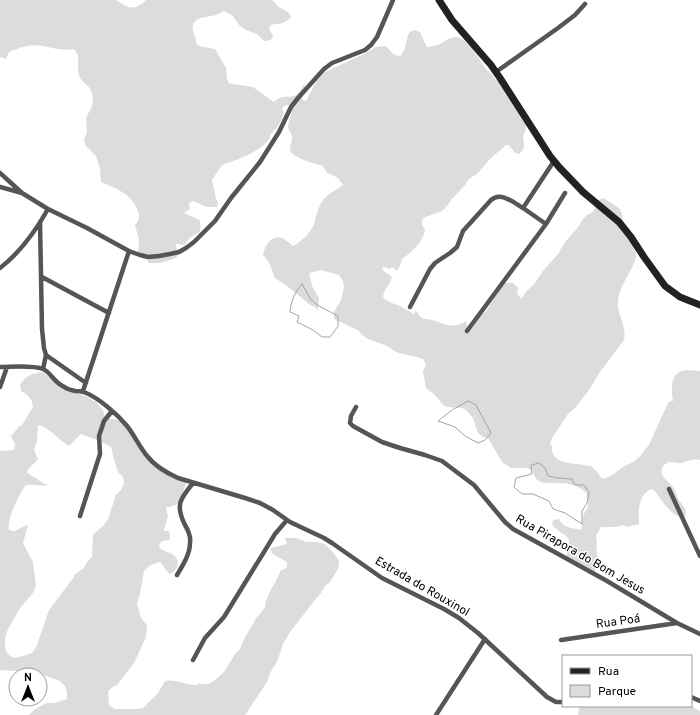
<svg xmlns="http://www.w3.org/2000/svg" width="700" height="715" font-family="Overpass,sans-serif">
  <rect width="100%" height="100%" fill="#fff"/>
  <path fill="#dcdcdc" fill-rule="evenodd" d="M 0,0 L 116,0 C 128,8 134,12 146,0 L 272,0 L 279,7 L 288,12 L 291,16 L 290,18 C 287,21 283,23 279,24 C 275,24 273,24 270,26 L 269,29 L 273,36 L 272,39 L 267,41 L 264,41 L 257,34 L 246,30 L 239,25 L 233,16 L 224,11 C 221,12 219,14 216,15 C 209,17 195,17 193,25 C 191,32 197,37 196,43 L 199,46 L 215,49 L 226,68 L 227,79 L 229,83 L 233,84 L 253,87 L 274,102 C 286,90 294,106 304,84 L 305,88 L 302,98 L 303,100 L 306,101 L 316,82 L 325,72 L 364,54 L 376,47 L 386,46 C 390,51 394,56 401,56 C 401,55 404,51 404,50 C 408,41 406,25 420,32 L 424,41 L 427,47 C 432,46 436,46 440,44 C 445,41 449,38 454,37 C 466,35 480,61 487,70 C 490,73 493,75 495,79 L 510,94 L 528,122 C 525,127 526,132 523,136 C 524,143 526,149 519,154 L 515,153 L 509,145 L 506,145 L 490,159 L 478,173 L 469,179 L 465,185 L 451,200 L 447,206 L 442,211 L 423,218 L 422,224 L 425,230 C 423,242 412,252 402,259 L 400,266 L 398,270 L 396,270 L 392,267 L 390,269 L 384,267 L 382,268 L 384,271 L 392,277 C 390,285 384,289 383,297 C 388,303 394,303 400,306 C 406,309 409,312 415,314 L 415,311 L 416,310 C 422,322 424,317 435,321 C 448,325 453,329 466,321 L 468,330 L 470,330 L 473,327 L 478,319 L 487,310 L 495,296 L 505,283 L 513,283 L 518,288 L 517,294 L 522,299 L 525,293 L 535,283 L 543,271 L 558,254 L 565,242 L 579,226 L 582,220 L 587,215 L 593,212 L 599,200 L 603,198 C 622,209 624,209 622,231 C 626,236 637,248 636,255 C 636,258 635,261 634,263 C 629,276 619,287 618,301 C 617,315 627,326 624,340 L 600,372 L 589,390 L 575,408 L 568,414 L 552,438 L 550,445 L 552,445 C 550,460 564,463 576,464 C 581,464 586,466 591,466 L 598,473 L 602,479 C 610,478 618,471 624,466 C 628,464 633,463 636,460 C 641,456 644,450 649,445 L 668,403 L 670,401 L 673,401 C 671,389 670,371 687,370 C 691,370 696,371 700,371 L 700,460 C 692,457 686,463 679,463 C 676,463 672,462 669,462 C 667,463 666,464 664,465 C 656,476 670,481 674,489 C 676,491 676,495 678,498 C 681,505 688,508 685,517 C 672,519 661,499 654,490 L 651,489 C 637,496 639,511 639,524 L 626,527 L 624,525 L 616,527 L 601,527 L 596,536 C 598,543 595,551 598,557 L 594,561 L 595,570 L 591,574 L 589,574 L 585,568 L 566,557 L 569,544 L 569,539 C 564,533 556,531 552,524 L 553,520 L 559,519 C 565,529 571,527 581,530 L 583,516 L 588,506 L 587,494 C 577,483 566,483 552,483 C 548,483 542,483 539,481 C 535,479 534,474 532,470 L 526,468 L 511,468 L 502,462 L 488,438 L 483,437 L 478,433 L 473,418 L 467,411 L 462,408 L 448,407 L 444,406 L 435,395 L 426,388 L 423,372 L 426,365 L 423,359 L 417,357 L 399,353 L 393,350 L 387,346 L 368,339 L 362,335 L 358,330 L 334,319 L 334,312 L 341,300 L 344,287 L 343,281 L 339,275 L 321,270 L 309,273 L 312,286 L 319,298 L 318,310 L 315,307 L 309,304 L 287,286 L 275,278 C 271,268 271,263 263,255 C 265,246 271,234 282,238 C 286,240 290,243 293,246 C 302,241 312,232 315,221 C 317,213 319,204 325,198 C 329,193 337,190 343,185 L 338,178 L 326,172 L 323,166 C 316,164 292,158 290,150 C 290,146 292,142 292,138 C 292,133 288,131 288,126 C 289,118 294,113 290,105 L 287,105 L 283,107 L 282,109 L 284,112 C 283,118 279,125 276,129 C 274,131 272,132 271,134 C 270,135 270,138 269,139 C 262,151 235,161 222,165 L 221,166 L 212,180 L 216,198 L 218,203 L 217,207 L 207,207 L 193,201 L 189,203 L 190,209 L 185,212 L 184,213 L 200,220 C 202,237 197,231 189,239 C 187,241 186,243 185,245 L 176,244 C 176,249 180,253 176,258 L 160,263 L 148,263 L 148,259 L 138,252 L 139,240 L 135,225 C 139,221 140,217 138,211 C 131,193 117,189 101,182 L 100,169 L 96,156 L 86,146 L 84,140 L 87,132 L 86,118 L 92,106 L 93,100 L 92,93 L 89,87 L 83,82 L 79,76 L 78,70 L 78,55 L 74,49 C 63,51 54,48 43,46 C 31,44 21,47 9,52 L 6,59 L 0,57 Z
    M 42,372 L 72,391 L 85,396 L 96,402 L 103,410 L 105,419 L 115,419 L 119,421 L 123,424 L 151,461 L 183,480 L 186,483 C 184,490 181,504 173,506 C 171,507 169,507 166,507 L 168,516 L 164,530 L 165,531 L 169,531 L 170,538 L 169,540 L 162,541 L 159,545 C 160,548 160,549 163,550 C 165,552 169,552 172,554 C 181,559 179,570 170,574 C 165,571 164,564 159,562 L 149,566 L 144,571 L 140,594 L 137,603 L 141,618 L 147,625 L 146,637 L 134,663 L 117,685 L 113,687 L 108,691 L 109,705 L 115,709 L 137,709 L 143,708 L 158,693 L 165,681 C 177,679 185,685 197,685 L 199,683 L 201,684 L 208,684 L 214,681 L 224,672 L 235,654 L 240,649 L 245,637 L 253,624 L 256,618 L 261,613 L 265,607 L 266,601 L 271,589 L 275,583 L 281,570 C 285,570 288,567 287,562 L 273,554 L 270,549 L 271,548 C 277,547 281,545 287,544 L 285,539 L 285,538 L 297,538 L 306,542 L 316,542 L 325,544 L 333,552 L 339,561 L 338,569 L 330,582 L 325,586 L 321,593 L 315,600 L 290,632 L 283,644 L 277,662 L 271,671 L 267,682 L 245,715 L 29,715 L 35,709 L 47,703 L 55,703 L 67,699 L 67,692 L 65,686 L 60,681 L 40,674 L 28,672 L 0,670 L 0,451 L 14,450 L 15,444 L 11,436 L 18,428 L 18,427 L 22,425 L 33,407 C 32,398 29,396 21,391 L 20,385 C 26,375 32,374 42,372 ZM 38,425 C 51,428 58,440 69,446 L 81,434 C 91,438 102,441 111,447 L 114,459 L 118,472 L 123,477 L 124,483 L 121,490 L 116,495 L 108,519 L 104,525 L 93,535 L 92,557 L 87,562 L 84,568 L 74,575 L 74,577 L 49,610 L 37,645 L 33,652 L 30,654 L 15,658 L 10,656 L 6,651 L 5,645 L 5,638 L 7,631 L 20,608 L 33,593 L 36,586 L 33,562 L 23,543 L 28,525 L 27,525 L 15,531 L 9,530 C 6,519 19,496 25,486 C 32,483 40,487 48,485 C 42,483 41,482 36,478 C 32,476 30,475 27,472 C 29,466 35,464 38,459 L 34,450 L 37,441 Z
    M 581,706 L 691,706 L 700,711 L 700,715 L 578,715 L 579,709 Z"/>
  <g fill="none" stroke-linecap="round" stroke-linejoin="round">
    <path stroke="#a3a3a3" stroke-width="1" d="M 302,284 L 311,300 L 319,306 L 338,316 L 338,326 L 330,337 L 322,337 L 313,330 L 297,322 L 299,316 L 290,312 C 291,301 295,292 302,284 Z
      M 469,401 L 476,405 L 491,433 L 485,440 L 478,443 L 465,436 L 455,427 L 438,421 L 452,410 Z
      M 539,463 L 545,468 L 548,476 L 558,478 L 572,479 L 575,485 L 584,485 L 589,492 L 587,503 L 582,511 L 582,524 L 565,513 L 553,509 L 549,501 L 533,494 L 522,494 L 514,487 L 516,478 L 532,474 L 531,466 Z"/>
    <path stroke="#555" stroke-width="4.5" d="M 496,72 L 558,28 L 575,15 L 585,4
      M 0,173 L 21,192
      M 0,187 L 22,193 L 48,209 L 87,228 L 129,251 L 140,255 L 148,257 L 159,256 L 170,254 L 179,252 L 186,248 L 194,242 L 215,221 L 231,198 L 260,162 L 279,132 L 291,107 L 298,98 L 324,69 L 332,63 L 365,50 L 371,45 L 377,37 L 393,0
      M 523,208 L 546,224 L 565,193
      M 40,222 L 42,329 L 44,348 L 46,355 L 86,383
      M 0,268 C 21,252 35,232 48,209
      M 42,277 L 109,313
      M 410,307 L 430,269 L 435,263 L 450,253 L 457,247 L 463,231 L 491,200 C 501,191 514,203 523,208 L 554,161
      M 467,331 L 546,224
      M 0,367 C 11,367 33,365 43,369 C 50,372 54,381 61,385 C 65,388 70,390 75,391 C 78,391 81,391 84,392 C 99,398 117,414 127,426 C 135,436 140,448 148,457 C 155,466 167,473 178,478 L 245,498 L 260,503 L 273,510 L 290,522 L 324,538 L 332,543 L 382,578 L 444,609 L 459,618 L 478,633 L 547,697 L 556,702 L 563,702
      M 43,369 L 46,355
      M 0,387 L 7,367
      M 83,391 L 129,251
      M 356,407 L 351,416 L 350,423 L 353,426 L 382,442 L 400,448 L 425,455 L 442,461 L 474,485 L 505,522 L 513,529 L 607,581 L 677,623 L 700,634
      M 669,489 L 700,556
      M 80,516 L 100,454 L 99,436 L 104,421 L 112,411
      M 177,575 C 183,565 190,554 190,543 C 191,537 188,530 185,525 C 175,505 180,499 193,483
      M 561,640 L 677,623
      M 193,660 L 205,638 L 224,617 L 275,534 L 287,520
      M 691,697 L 700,701
      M 436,715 L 485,639"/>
    <path stroke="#222" stroke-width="7" d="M 439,0 L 452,20 L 491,65 L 500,78 L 550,156 L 559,167 L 583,192 L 619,222 L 631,237 L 644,257 L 665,286 L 680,297 L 700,305"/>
  </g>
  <g text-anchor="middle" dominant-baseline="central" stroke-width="3" stroke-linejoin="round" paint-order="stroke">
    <g font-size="12" fill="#000" stroke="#fff">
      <text transform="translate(580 555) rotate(30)">Rua Pirapora do Bom Jesus</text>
      <text transform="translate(422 587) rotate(30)">Estrada do Rouxinol</text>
      <text transform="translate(618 622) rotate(-8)">Rua Poá</text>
    </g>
  </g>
  <rect x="562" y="655" width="130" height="52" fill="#ffffff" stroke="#999999"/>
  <rect x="570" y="668" width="20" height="6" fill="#222222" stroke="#999999"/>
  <text x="598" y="675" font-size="12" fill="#000000">Rua</text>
  <rect x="570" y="685" width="20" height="12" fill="#dcdcdc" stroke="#999999"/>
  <text x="598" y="695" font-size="12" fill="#000000">Parque</text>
  <g transform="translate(28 687)"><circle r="19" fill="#ffffff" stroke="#999999"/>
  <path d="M0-3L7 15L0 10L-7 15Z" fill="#000000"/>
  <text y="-6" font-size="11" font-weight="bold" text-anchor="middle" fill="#000000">N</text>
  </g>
</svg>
